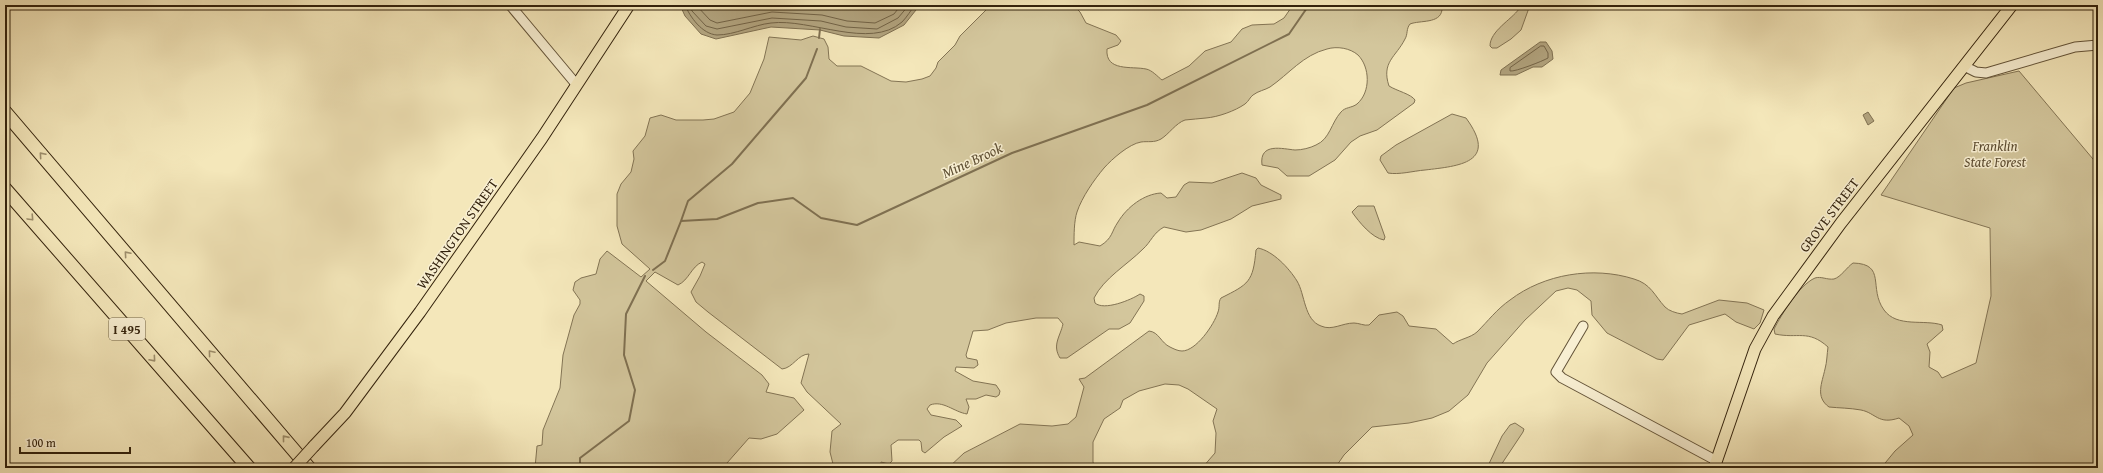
<svg xmlns="http://www.w3.org/2000/svg" width="2103" height="473" font-family="'Gentium Book Plus',serif">
  <rect width="100%" height="100%" fill="#f4e7ba"/>
  <filter id="stains"><feTurbulence type="fractalNoise" baseFrequency=".005" numOctaves="4"/><feColorMatrix values="0 0 0 0 .2 0 0 0 0 .09 0 0 0 0 .02 0 0 0 .5 -.17"/></filter>
  <radialGradient id="worn" r=".72"><stop offset=".6" stop-color="#630" stop-opacity="0"/><stop offset="1" stop-color="#630" stop-opacity=".3"/></radialGradient>
  <path fill="#d3c69c" stroke="#837454" d="M 991,5 L 1073,5 L 1080,12 L 1086,23 L 1116,35 L 1121,41 L 1118,45 L 1107,49 C 1105,72 1132,66 1146,69 C 1152,70 1158,77 1162,80 L 1189,66 L 1205,51 L 1231,42 L 1242,29 L 1252,25 L 1274,24 L 1284,18 L 1293,5 L 1441,5 L 1442,10 C 1440,24 1420,20 1410,24 C 1406,29 1408,34 1405,39 C 1396,57 1381,62 1389,86 C 1397,91 1411,94 1415,100 L 1414,103 L 1377,130 L 1360,136 L 1351,142 L 1335,160 L 1309,176 L 1287,176 L 1278,168 L 1262,165 C 1259,142 1283,149 1295,150 C 1302,150 1310,148 1316,145 C 1330,139 1331,123 1341,112 C 1345,107 1352,108 1357,104 C 1371,92 1370,67 1358,55 C 1350,48 1337,46 1327,49 C 1303,55 1289,74 1270,87 C 1265,90 1258,91 1253,95 C 1250,97 1249,101 1245,104 C 1235,111 1218,117 1206,118 C 1199,119 1192,119 1185,120 C 1176,123 1169,134 1161,139 C 1154,143 1148,141 1141,142 C 1129,144 1112,159 1104,168 C 1094,180 1082,197 1077,212 C 1074,221 1074,235 1074,245 L 1079,242 L 1100,246 C 1113,238 1111,232 1118,222 C 1127,207 1144,194 1161,193 L 1167,198 L 1176,197 L 1184,185 L 1189,182 L 1212,183 L 1242,173 L 1256,178 L 1261,185 L 1281,195 L 1281,199 L 1252,206 L 1231,219 L 1201,230 L 1186,232 L 1164,227 C 1153,233 1151,242 1143,249 C 1127,265 1104,278 1094,298 L 1095,303 C 1104,311 1131,300 1140,294 L 1144,296 L 1144,301 L 1130,323 L 1119,329 L 1109,329 L 1067,358 L 1060,358 C 1052,345 1060,337 1063,324 L 1058,318 L 1036,318 L 1006,323 L 988,330 L 973,331 L 966,355 L 967,358 L 977,360 L 978,365 L 974,368 L 956,367 L 955,371 L 973,381 L 996,385 L 1000,391 L 999,395 L 996,397 L 986,395 L 976,399 L 966,399 L 969,407 L 967,414 C 954,412 943,400 930,405 L 927,409 L 931,415 L 956,420 L 962,426 L 944,437 L 925,453 L 922,451 L 921,442 L 919,440 L 898,440 L 891,445 L 892,461 L 889,464 L 881,462 L 881,468 L 834,468 L 830,452 L 832,431 L 841,424 L 807,392 L 801,383 L 809,354 C 798,354 793,368 782,369 L 708,312 L 696,302 L 691,292 L 700,276 L 705,264 L 702,262 C 691,267 689,280 678,285 L 655,272 L 646,281 L 706,332 L 762,375 L 769,384 L 766,392 L 794,398 L 804,410 L 777,434 L 761,439 L 749,438 L 727,463 L 727,468 L 535,468 L 537,446 L 542,445 L 543,430 L 560,388 L 563,355 L 574,315 L 580,304 L 580,300 L 573,290 L 575,282 L 581,278 L 596,274 L 600,259 L 607,251 L 641,277 L 650,269 L 622,244 L 617,226 L 617,194 L 621,184 L 631,172 L 634,159 L 633,151 L 645,136 L 650,118 L 661,115 L 676,120 L 703,120 L 714,119 L 734,112 L 750,93 L 764,59 L 769,37 L 801,40 L 813,36 L 824,39 L 828,47 L 829,59 L 837,66 L 861,66 L 891,81 L 906,82 L 922,79 L 930,76 L 936,68 L 938,62 L 955,45 L 960,36 Z
    M 1132,5 L 1164,5 C 1154,10 1142,11 1132,5 Z
    M 1519,5 L 1530,5 L 1521,30 L 1511,39 L 1497,48 L 1492,48 L 1490,46 C 1490,31 1511,20 1519,9 Z
    M 2019,71 L 2098,165 L 2098,468 L 1881,468 L 1895,451 L 1913,435 L 1909,426 L 1899,418 C 1878,425 1876,413 1861,410 C 1850,408 1839,408 1829,407 C 1815,397 1822,383 1825,369 C 1827,362 1827,354 1828,347 C 1808,329 1798,339 1775,334 L 1774,329 C 1782,314 1799,285 1815,278 C 1821,276 1827,280 1834,279 C 1841,277 1847,267 1853,263 C 1887,264 1868,288 1884,310 C 1897,328 1924,319 1942,325 L 1943,330 L 1927,344 L 1930,352 L 1929,367 L 1938,372 L 1942,378 L 1976,363 L 1991,296 L 1990,228 L 1881,195 L 1954,88 L 1966,83 Z
    M 1452,114 L 1466,118 C 1499,163 1459,166 1425,170 C 1413,171 1399,175 1388,173 L 1380,160 L 1381,156 L 1396,145 Z
    M 1358,206 L 1374,206 L 1385,237 L 1384,240 C 1372,238 1359,222 1352,212 Z
    M 1258,248 C 1273,251 1289,268 1297,281 C 1305,294 1304,320 1321,326 C 1332,331 1342,323 1354,323 C 1359,323 1364,326 1369,325 L 1379,315 L 1397,312 L 1403,316 L 1409,326 L 1436,329 L 1453,344 C 1460,339 1470,338 1477,332 C 1488,321 1497,309 1510,300 C 1544,274 1593,266 1634,279 C 1651,284 1654,295 1665,307 C 1669,311 1676,313 1682,314 L 1719,300 L 1747,303 L 1764,310 L 1760,323 L 1754,329 L 1736,322 L 1725,314 L 1689,325 L 1666,356 L 1663,360 L 1657,359 L 1607,333 L 1592,315 L 1591,301 L 1577,290 L 1568,288 L 1556,291 L 1525,320 L 1487,363 L 1468,395 L 1449,411 L 1432,418 L 1409,423 L 1372,427 L 1344,455 L 1335,468 L 1202,468 L 1215,453 L 1216,433 L 1213,421 L 1217,409 L 1188,389 L 1179,385 L 1165,384 L 1139,391 L 1123,400 L 1120,408 L 1104,419 L 1093,442 L 1093,462 L 1095,468 L 948,468 L 964,453 L 1020,424 L 1052,426 L 1068,424 L 1076,417 L 1084,387 L 1079,379 L 1085,378 L 1149,331 C 1159,332 1161,343 1170,347 C 1174,349 1178,351 1182,351 C 1196,351 1214,325 1218,312 C 1220,307 1218,302 1221,298 C 1249,284 1253,282 1256,250 Z
    M 1515,423 L 1524,429 L 1523,432 L 1499,468 L 1487,468 L 1502,436 L 1510,425 Z"/>
  <path fill="#b2a47f" stroke="#7f7051" d="M 680,5 L 920,5 L 904,25 L 879,38 L 844,36 L 820,30 L 771,27 L 716,39 L 701,34 L 685,16 Z
    M 1540,42 L 1546,42 L 1552,51 L 1553,59 L 1542,67 L 1533,67 L 1516,75 L 1500,75 L 1501,70 Z
    M 1868,112 L 1874,121 L 1868,125 L 1863,115 Z"/>
  <g fill="none" stroke-linecap="round" stroke-linejoin="round">
    <path stroke="#726346" stroke-width="1" d="M 685,5 C 690,17 702,34 717,35 C 735,35 753,25 771,23 C 810,18 870,50 902,22 C 907,17 911,10 915,5
      M 690,5 L 692,11 L 706,26 L 717,29 L 772,18 L 821,21 L 846,27 L 877,29 L 898,18 L 909,5
      M 696,5 L 710,20 L 717,23 L 772,12 L 822,15 L 847,21 L 875,23 L 894,14 L 901,5
      M 1541,46 L 1544,46 L 1548,53 L 1548,58 C 1543,61 1515,72 1510,71 L 1510,68 Z"/>
    <path stroke="#7f7051" stroke-width="2" d="M 819,38 L 820,29
      M 681,221 L 688,201 L 732,164 L 806,78 L 817,49
      M 653,270 L 665,261 L 681,221 L 717,219 L 758,203 L 793,198 L 821,218 L 857,225 L 1012,153 L 1147,105 L 1289,34 L 1309,5
      M 580,468 L 580,458 L 629,421 L 635,390 L 624,355 L 626,314 L 645,276"/>
    <g stroke="#635338" stroke-width="11">
      <path id="minor" d="M 510,5 L 576,84
        M 1964,66 L 1976,72 L 1986,73 L 2075,47 L 2098,45
        M 1583,326 L 1556,372 L 1562,378 L 1717,461"/>
    </g>
    <g stroke="#33220c" stroke-width="13">
      <path id="major" d="M 314,446 L 345,413 L 420,312 L 542,138 L 629,5
        M 1714,468 L 1755,349 L 1773,316 L 1841,223 L 2012,5"/>
    </g>
    <g stroke="#33220c" stroke-width="15">
      <path id="highway" d="M 5,112 L 309,468
        M 5,189 L 249,468"/>
    </g>
    <use href="#minor" stroke="#f8efd2" stroke-width="9"/>
    <use href="#major" stroke="#f4e7ba" stroke-width="11"/>
    <use href="#highway" stroke="#f4e7ba" stroke-width="13"/>
    <g stroke="#33220c" stroke-width="13" stroke-linecap="butt">
      <path id="major-bridge" d="M 294,468 L 314,446"/>
    </g>
    <use href="#major-bridge" stroke="#f4e7ba" stroke-width="11"/>
  </g>
  <defs><path id="oneway-chevron" d="M-2-3.5L2.5 0L-2 3.5" fill="none" stroke-width="1.6" stroke-linecap="round" stroke-linejoin="round"/></defs>
  <g stroke="#9d8e6c">
    <use href="#oneway-chevron" transform="translate(42 155) rotate(-131)"/>
    <use href="#oneway-chevron" transform="translate(31 218) rotate(47)"/>
    <use href="#oneway-chevron" transform="translate(127 254) rotate(-131)"/>
    <use href="#oneway-chevron" transform="translate(211 353) rotate(-130)"/>
    <use href="#oneway-chevron" transform="translate(153 359) rotate(49)"/>
    <use href="#oneway-chevron" transform="translate(285 438) rotate(-129)"/>
  </g>
  <g text-anchor="middle" dominant-baseline="central" stroke-width="3" stroke-linejoin="round" paint-order="stroke">
    <rect fill="#f8efd2" stroke="#6e6047" stroke-width="1" x="109" y="318" width="36" height="22" rx="3"/>
    <g font-size="13" font-weight="bold" fill="#33220c">
      <text x="127" y="329">I 495</text>
    </g>
    <g font-size="14" font-style="italic" fill="#5b4b30" stroke="#f8efd2">
      <text x="1995" y="146">Franklin<tspan x="1995" dy="16">State Forest</tspan></text>
    </g>
    <g font-size="14" fill="#33220c" stroke="#f8efd2">
      <text transform="translate(1829 215) rotate(-53)">GROVE STREET</text>
      <text transform="translate(457 234) rotate(-55)">WASHINGTON STREET</text>
    </g>
    <g font-size="15" font-style="italic" fill="#5f5034" stroke="#f8efd2">
      <text transform="translate(972 160) rotate(-25)">Mine Brook</text>
    </g>
  </g>
  <rect width="2103" height="473" fill="none" stroke="#f4e7ba" stroke-width="20"/>
  <rect x="6" y="6" width="2091" height="461" fill="none" stroke="#33220c" stroke-width="2"/>
  <rect x="10" y="10" width="2083" height="453" fill="none" stroke="#33220c"/>
  <path d="M20 447v6h110v-6" fill="none" stroke="#33220c" stroke-width="2"/>
  <text x="26" y="447" font-size="12" fill="#33220c" stroke="#f8efd2" stroke-width="3" paint-order="stroke">100 m</text>
  <rect width="100%" height="100%" filter="url(#stains)"/>
  <rect width="100%" height="100%" fill="url(#worn)"/>
</svg>
